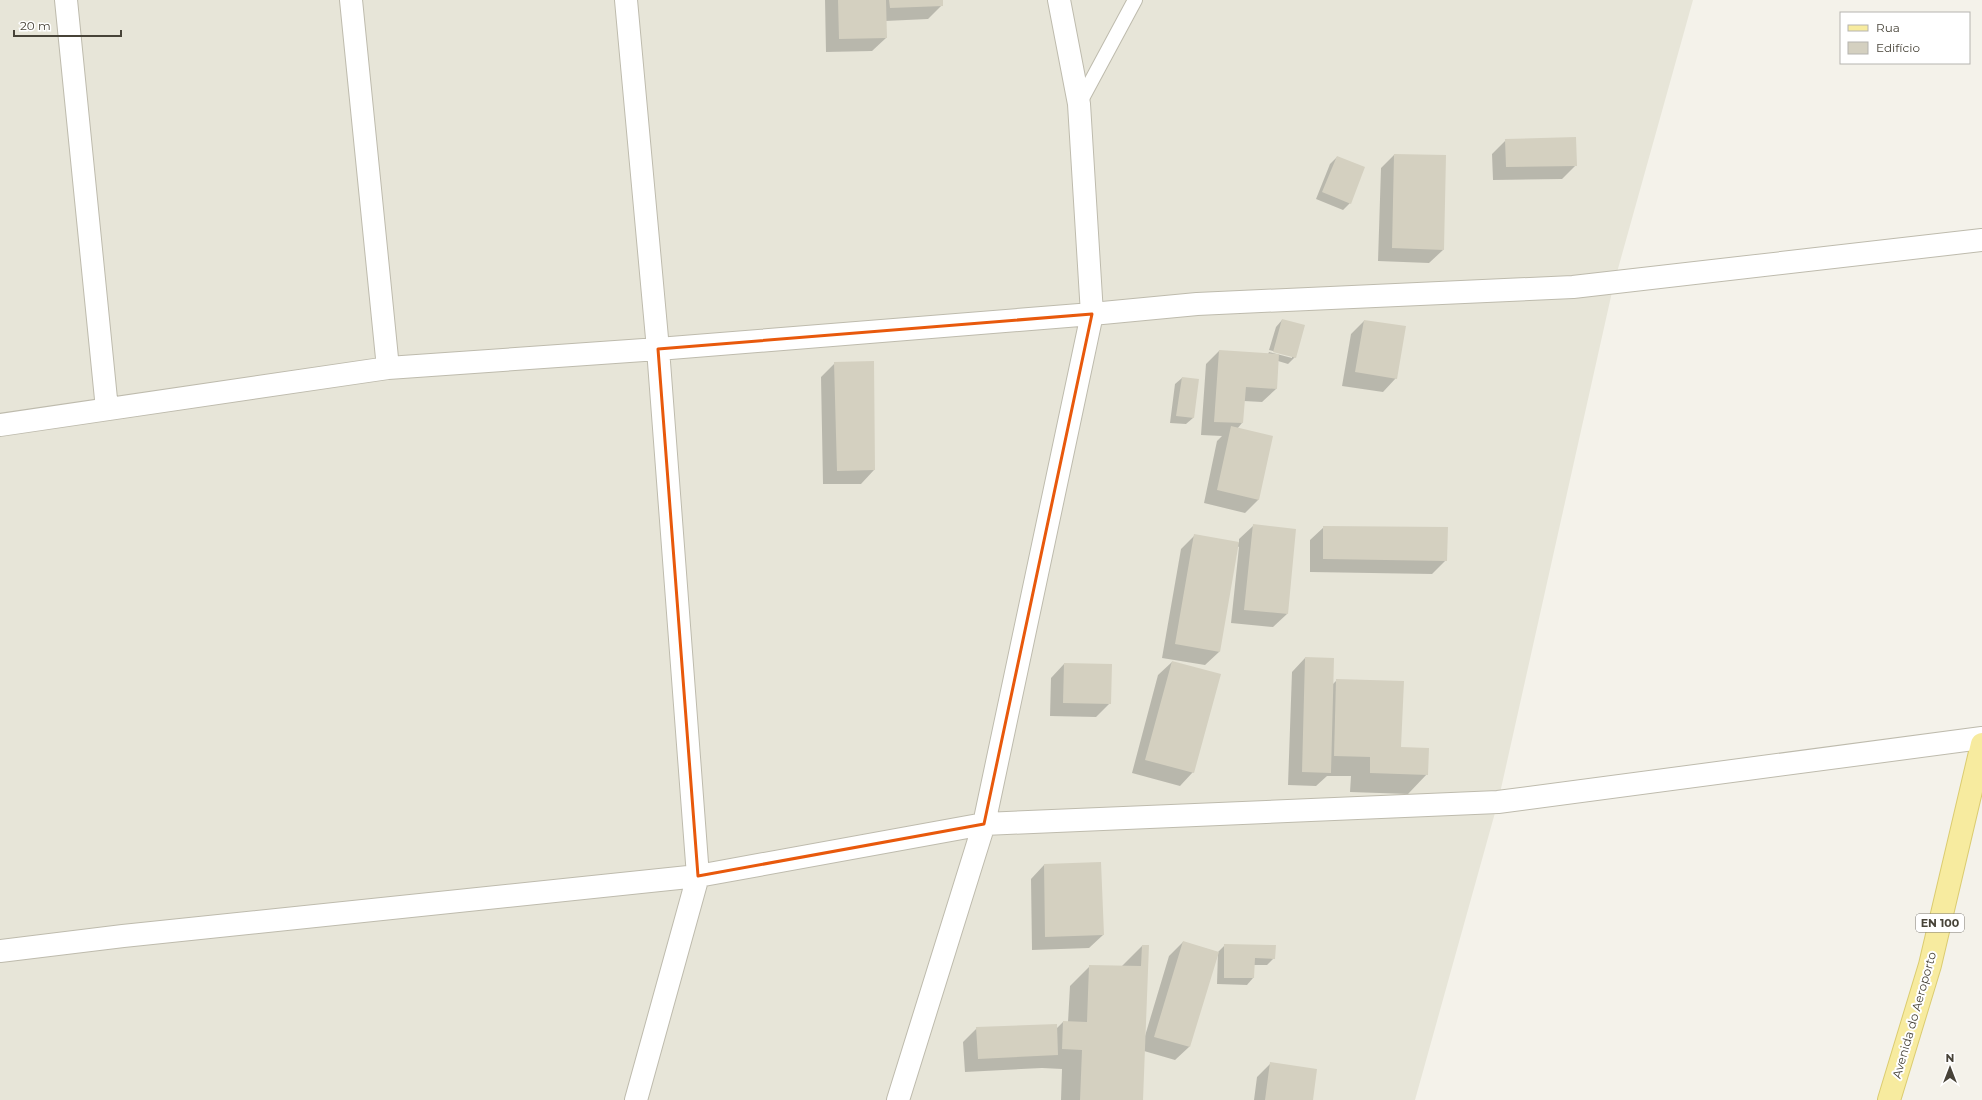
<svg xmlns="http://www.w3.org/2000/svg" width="1982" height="1100" font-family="Montserrat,sans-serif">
  <rect width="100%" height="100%" fill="#f4f2ea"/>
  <path fill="#e7e5d8" d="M 0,0 L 1693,0 L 1614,283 L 1498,802 L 1415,1100 L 0,1100 Z"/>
  <path fill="#0003" d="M 825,0 L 942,0 L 942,5 L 928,19 L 885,21 L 886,38 L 872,51 L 826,52 Z
    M 1506,140 L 1576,165 L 1562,179 L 1493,180 L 1492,154 Z
    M 1394,155 L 1443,250 L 1429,263 L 1378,261 L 1381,168 Z
    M 1337,157 L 1350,203 L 1343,210 L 1316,199 L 1330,164 Z
    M 1282,320 L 1295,357 L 1288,364 L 1278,361 L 1276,389 L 1262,402 L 1244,401 L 1242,423 L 1237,429 L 1259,499 L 1245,513 L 1204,503 L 1217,441 L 1222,436 L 1201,435 L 1206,364 L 1219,351 L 1268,354 L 1269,352 L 1292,358 L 1292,356 L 1269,350 L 1276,327 Z
    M 1364,321 L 1396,378 L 1383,392 L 1342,386 L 1351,334 Z
    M 835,363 L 874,470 L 861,484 L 823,484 L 821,377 Z
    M 1182,378 L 1193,418 L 1186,424 L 1170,423 L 1175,384 Z
    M 1253,526 L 1287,614 L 1273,627 L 1231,623 L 1239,547 L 1237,546 L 1219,652 L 1205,665 L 1162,658 L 1181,549 L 1195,535 L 1239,543 L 1239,539 Z
    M 1324,527 L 1446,560 L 1432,574 L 1310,572 L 1310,540 Z
    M 1305,658 L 1333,684 L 1337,680 L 1400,748 L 1427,774 L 1408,794 L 1350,792 L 1351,776 L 1327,776 L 1316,786 L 1288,785 L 1292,672 Z
    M 1172,662 L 1193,772 L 1180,786 L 1132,773 L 1158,675 Z
    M 1064,664 L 1110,703 L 1096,717 L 1050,716 L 1051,678 Z
    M 1044,865 L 1103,935 L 1089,948 L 1032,950 L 1031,879 Z
    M 1183,942 L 1217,952 L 1189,1047 L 1175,1060 L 1144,1051 L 1142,1100 L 1061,1100 L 1062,1069 L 1042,1068 L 965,1072 L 963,1042 L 977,1028 L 1056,1029 L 1063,1022 L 1068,1022 L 1070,986 L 1090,966 L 1122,966 L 1142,946 L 1145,1036 L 1169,956 Z
    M 1225,945 L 1274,958 L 1267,965 L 1254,965 L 1253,978 L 1247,985 L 1217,984 L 1218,952 Z
    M 1271,1063 L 1312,1100 L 1254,1100 L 1257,1077 Z"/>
  <path fill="#d4d0c0" d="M 838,0 L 886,0 L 887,38 L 839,39 Z
    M 889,0 L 943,0 L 943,6 L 890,8 Z
    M 1576,137 L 1577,166 L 1506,167 L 1505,139 Z
    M 1394,154 L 1446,155 L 1444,250 L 1392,248 Z
    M 1337,156 L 1365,167 L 1351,204 L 1322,192 Z
    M 1282,319 L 1305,325 L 1296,358 L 1273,352 Z
    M 1364,320 L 1406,326 L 1397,379 L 1355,372 Z
    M 1219,350 L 1279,354 L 1277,389 L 1246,387 L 1243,423 L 1214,422 Z
    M 874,361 L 875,470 L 837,471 L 834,362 Z
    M 1182,377 L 1199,379 L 1194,418 L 1176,416 Z
    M 1231,426 L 1273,436 L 1259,500 L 1217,490 Z
    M 1253,524 L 1296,529 L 1288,614 L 1244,610 Z
    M 1323,526 L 1448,527 L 1447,561 L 1323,559 Z
    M 1194,534 L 1239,542 L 1220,652 L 1175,644 Z
    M 1305,657 L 1334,658 L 1331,773 L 1302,772 Z
    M 1172,661 L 1221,674 L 1194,773 L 1145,760 Z
    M 1064,663 L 1112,664 L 1111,704 L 1063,703 Z
    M 1336,679 L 1404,681 L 1401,747 L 1429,748 L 1428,775 L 1370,773 L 1370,757 L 1334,756 Z
    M 1101,862 L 1104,935 L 1045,937 L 1044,864 Z
    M 1183,941 L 1219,952 L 1190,1047 L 1154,1037 Z
    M 1224,944 L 1276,945 L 1275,959 L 1255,958 L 1254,978 L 1224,978 Z
    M 1142,945 L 1149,945 L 1143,1100 L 1080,1100 L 1082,1050 L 1062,1049 L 1063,1021 L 1087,1022 L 1089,965 L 1141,966 Z
    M 1057,1024 L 1058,1055 L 978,1059 L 976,1027 Z
    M 1270,1062 L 1317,1069 L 1313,1100 L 1265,1100 Z"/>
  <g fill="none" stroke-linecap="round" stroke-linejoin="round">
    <g stroke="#bebbad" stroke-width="16">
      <path id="lane" d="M 1079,104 L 1135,0"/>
    </g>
    <g stroke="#bebbad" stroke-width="24">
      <path id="street" d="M 66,0 L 107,409
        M 351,0 L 388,368
        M 626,0 L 658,349 L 698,876 L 636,1100
        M 0,425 L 388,368 L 658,349 L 1092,314 L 1197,304 L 1573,287 L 1982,240
        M 0,951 L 123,936 L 698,876 L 984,824 L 1498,802 L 1982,738
        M 898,1100 L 984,824 L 1092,314 L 1079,104 L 1059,0"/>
    </g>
    <g stroke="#dbcc70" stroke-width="24">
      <path id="primary" d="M 1889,1100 L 1930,965 L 1982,744"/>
    </g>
    <use href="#lane" stroke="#fff" stroke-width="14"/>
    <use href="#street" stroke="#fff" stroke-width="22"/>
    <use href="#primary" stroke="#f7eb9f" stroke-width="22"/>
  </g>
  <path fill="none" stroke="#e8590c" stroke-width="3" stroke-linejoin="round" d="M 1092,314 L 984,824 L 698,876 L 658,349 Z"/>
  <g text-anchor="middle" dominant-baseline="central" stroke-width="4" stroke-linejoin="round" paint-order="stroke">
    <rect fill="#fff" stroke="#7e7b74" stroke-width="1" x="1916" y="914" width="48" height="18" rx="3"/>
    <g font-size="11" font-weight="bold" fill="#474338">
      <text x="1940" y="923">EN 100</text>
    </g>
    <g font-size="12" fill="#474338" stroke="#fff">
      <text transform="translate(1914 1015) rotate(-74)">Avenida do Aeroporto</text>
    </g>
  </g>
  <rect x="1840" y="12" width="130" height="52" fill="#ffffff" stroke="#b5b4af"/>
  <rect x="1848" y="25" width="20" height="6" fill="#f7eb9f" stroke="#b5b4af"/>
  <text x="1876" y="32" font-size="12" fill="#474338">Rua</text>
  <rect x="1848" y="42" width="20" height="12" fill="#d4d0c0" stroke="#b5b4af"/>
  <text x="1876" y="52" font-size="12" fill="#474338">Edifício</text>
  <g transform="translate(1950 1068)" stroke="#ffffff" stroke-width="3" paint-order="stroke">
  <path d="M0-3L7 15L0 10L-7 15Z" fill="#474338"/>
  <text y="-6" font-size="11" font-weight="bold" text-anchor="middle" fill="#474338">N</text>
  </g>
  <path d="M14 30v6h107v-6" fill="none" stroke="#474338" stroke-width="2"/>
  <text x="20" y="30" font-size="12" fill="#474338" stroke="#ffffff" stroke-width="3" paint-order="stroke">20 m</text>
</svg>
